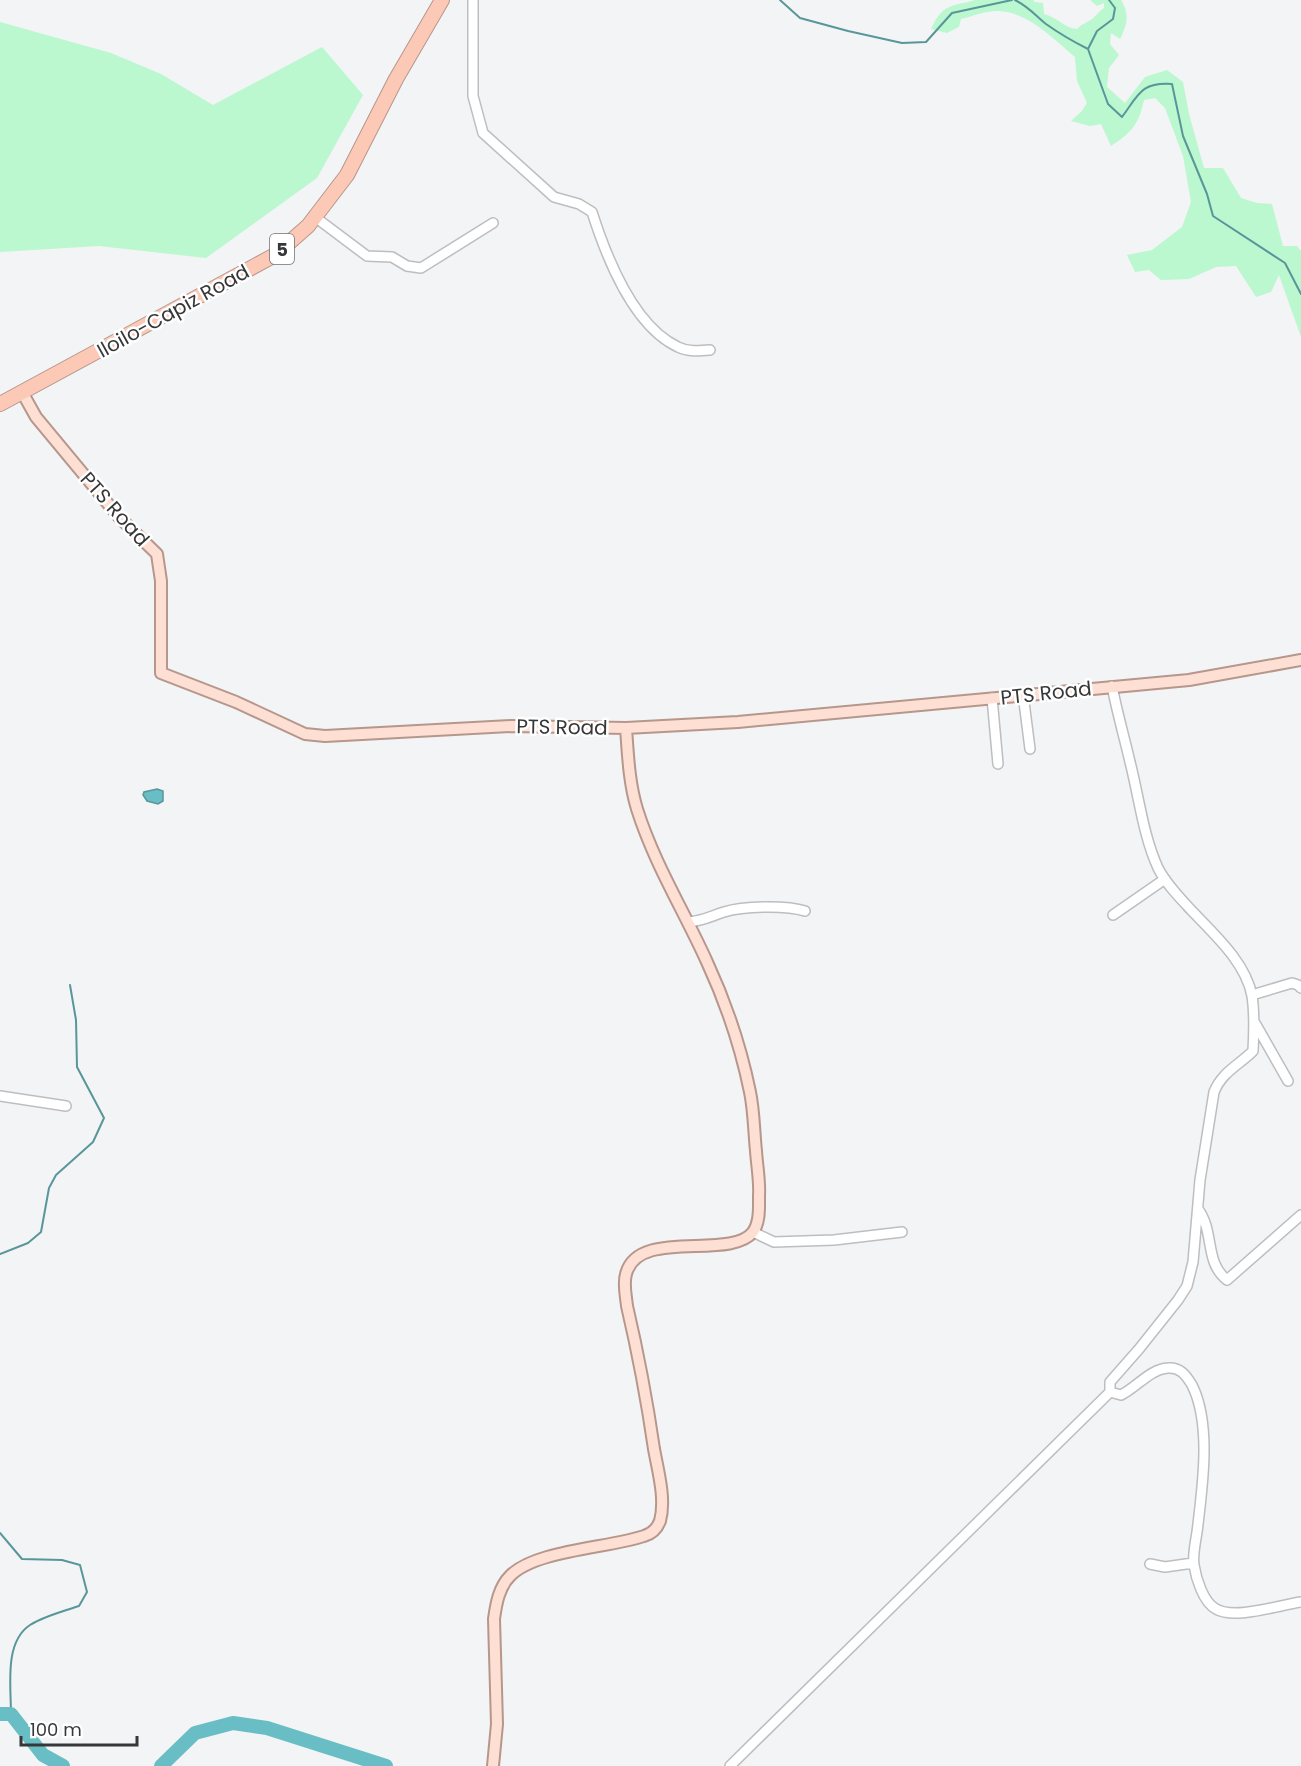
<svg xmlns="http://www.w3.org/2000/svg" width="1301" height="1766" font-family="Poppins,sans-serif">
  <rect width="100%" height="100%" fill="#f2f4f6"/>
  <path fill="#bbf7cf" d="M 975,0 L 1033,0 L 1035,2 L 1043,3 L 1044,14 C 1057,17 1064,28 1077,29 C 1082,24 1084,24 1089,21 C 1095,18 1098,12 1104,8 L 1104,3 L 1097,6 L 1090,0 L 1121,0 C 1130,14 1127,25 1120,39 L 1111,33 L 1110,44 L 1119,55 L 1109,68 L 1107,87 L 1125,103 L 1145,77 L 1167,70 L 1183,82 L 1189,114 L 1204,168 L 1223,168 L 1241,198 L 1257,203 L 1272,204 L 1283,246 L 1297,246 L 1301,251 L 1301,337 L 1279,275 L 1271,292 L 1256,297 L 1236,266 L 1216,267 L 1189,279 L 1161,280 L 1149,270 L 1135,272 L 1127,255 L 1152,250 L 1182,227 L 1191,202 L 1183,156 L 1165,108 L 1155,98 L 1144,100 C 1139,124 1131,133 1111,146 L 1101,124 L 1090,126 L 1071,121 L 1081,112 L 1087,103 L 1077,81 L 1075,57 C 1054,39 1028,12 999,11 C 987,10 973,16 961,19 L 959,27 L 947,33 L 931,29 C 943,3 951,7 975,0 Z
    M 0,22 L 111,53 L 161,74 L 213,105 L 322,47 L 363,95 L 317,178 L 206,258 L 99,246 L 0,252 Z"/>
  <path fill="#68bec4" stroke="#59969a" stroke-width="1.5" d="M 157,789 L 163,791 L 163,801 L 158,804 L 147,801 L 143,795 L 144,792 Z"/>
  <g fill="none" stroke-linecap="round" stroke-linejoin="round">
    <path stroke="#59969a" stroke-width="2" d="M 780,0 L 800,18 L 848,31 L 902,43 L 926,42 L 952,13 L 1012,0
      M 1015,0 C 1029,7 1035,15 1046,24 C 1060,34 1074,42 1088,49
      M 1109,0 L 1115,8 L 1113,19 L 1097,31 L 1088,49 L 1108,104 L 1122,117 C 1139,94 1141,82 1172,84 L 1183,136 L 1207,194 L 1213,216 L 1285,263 L 1301,294
      M 0,1254 L 28,1243 L 41,1232 L 49,1188 L 56,1175 L 93,1142 L 104,1118 L 77,1067 L 76,1020 L 70,985
      M 0,1533 L 22,1559 L 62,1560 L 80,1565 L 87,1592 L 79,1606 C 64,1611 44,1616 30,1625 C 4,1642 11,1686 11,1714"/>
    <path stroke="#68bec4" stroke-width="14" d="M 0,1714 L 11,1714 L 43,1755 L 63,1766
      M 161,1766 L 195,1733 L 233,1723 L 267,1728 L 386,1766"/>
    <g stroke="#bcbec0" stroke-width="12">
      <path id="minor" d="M 473,0 L 473,96 L 483,133 L 554,197 L 579,204 L 592,212 C 606,256 633,326 678,347 C 688,352 699,351 710,350
        M 315,217 L 367,256 L 392,257 L 407,266 L 421,268 L 493,223
        M 1112,686 C 1117,712 1124,736 1130,762 C 1139,797 1143,835 1158,868 C 1166,884 1180,898 1192,911 C 1215,935 1246,963 1252,996 C 1255,1015 1254,1033 1253,1051 C 1239,1065 1222,1072 1214,1092 L 1200,1180 L 1193,1262 L 1187,1286 L 1178,1300 L 1139,1349 L 1110,1382 L 1110,1392 L 1121,1395 C 1136,1388 1150,1369 1168,1368 C 1180,1367 1186,1375 1192,1385 C 1211,1423 1203,1482 1198,1524 C 1197,1537 1192,1553 1194,1565 C 1196,1578 1203,1602 1216,1609 C 1235,1620 1279,1605 1301,1602
        M 1023,694 L 1030,749
        M 992,698 L 998,764
        M 1113,915 L 1165,879
        M 688,922 C 703,921 711,916 724,912 C 743,906 786,905 805,911
        M 1252,995 L 1292,983 L 1298,985 L 1301,988
        M 1255,1023 L 1288,1081
        M 0,1096 L 66,1106
        M 1198,1209 C 1215,1232 1204,1262 1227,1280 L 1301,1215
        M 753,1232 L 774,1242 L 834,1240 L 902,1232
        M 1150,1564 L 1165,1567 L 1193,1563
        M 730,1766 L 1110,1392"/>
    </g>
    <g stroke="#b7968b" stroke-width="14">
      <path id="major" d="M 22,392 L 36,417 L 119,517 L 157,554 L 161,581 L 161,673 L 236,702 L 305,734 L 325,736 L 511,726 L 626,728 L 738,722 L 1189,680 L 1301,660
        M 493,1766 L 497,1724 L 494,1619 C 496,1604 499,1587 510,1576 C 535,1550 609,1548 644,1536 C 651,1534 657,1529 660,1521 C 666,1499 658,1471 654,1449 C 647,1401 638,1353 627,1306 C 626,1296 623,1284 626,1274 C 638,1227 730,1261 753,1232 C 760,1222 759,1208 759,1196 C 760,1181 757,1166 756,1151 C 754,1132 754,1111 750,1092 C 741,1048 726,1003 707,962 C 684,911 654,863 637,809 C 629,783 628,755 626,728"/>
    </g>
    <g stroke="#b7968b" stroke-width="16">
      <path id="highway" d="M 0,404 L 275,255 L 308,226 L 347,175 L 396,79 L 442,0"/>
    </g>
    <use href="#minor" stroke="#fff" stroke-width="9"/>
    <use href="#major" stroke="#fddfd4" stroke-width="10"/>
    <use href="#highway" stroke="#fcc9b7" stroke-width="14"/>
  </g>
  <g text-anchor="middle" dominant-baseline="central" stroke-width="5" stroke-linejoin="round" paint-order="stroke">
    <rect fill="#fff" stroke="#727374" stroke-width="1.5" x="270" y="234" width="24" height="30" rx="4.5"/>
    <g font-size="18" font-weight="bold" fill="#363738">
      <text x="282" y="249">5</text>
    </g>
    <g font-size="20" fill="#363738" stroke="#fff">
      <text transform="translate(173 311) rotate(-29)">Iloilo-Capiz Road</text>
      <text transform="translate(115 509) rotate(48)">PTS Road</text>
      <text transform="translate(1046 693) rotate(-6)">PTS Road</text>
      <text transform="translate(562 727) rotate(1)">PTS Road</text>
    </g>
  </g>
  <path d="M21 1736v9h116v-9" fill="none" stroke="#363738" stroke-width="3"/>
  <text x="30" y="1736" font-size="18" fill="#363738" stroke="#ffffff" stroke-width="4.5" paint-order="stroke">100 m</text>
</svg>
